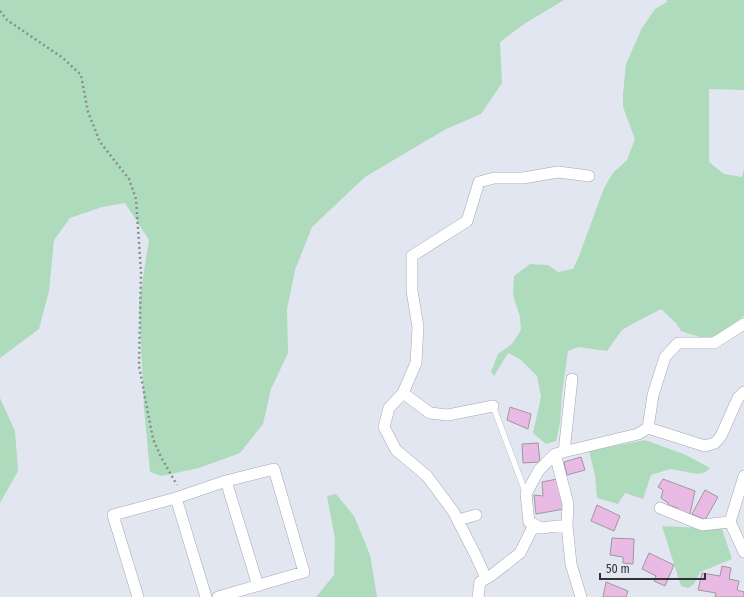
<svg xmlns="http://www.w3.org/2000/svg" width="744" height="597" font-family="'Fira Sans Condensed',sans-serif">
  <rect width="100%" height="100%" fill="#e2e6f0"/>
  <path fill="#addbbc" d="M 0,0 L 564,0 L 524,24 L 500,42 L 502,83 L 481,114 L 446,129 L 365,177 L 312,227 L 295,270 L 287,309 L 288,353 L 271,389 L 263,424 L 240,453 L 199,468 L 161,476 L 150,472 L 144,408 L 139,303 L 149,240 L 125,203 L 102,207 L 70,218 L 54,240 L 49,291 L 39,329 L 0,358 Z
    M 666,0 L 744,0 L 744,90 L 709,89 L 709,162 L 724,174 L 742,177 L 744,169 L 744,316 L 721,333 L 706,339 L 681,331 L 676,323 L 661,309 L 636,322 L 622,330 L 607,351 L 578,347 L 568,351 L 562,394 L 560,423 L 556,441 L 546,444 L 533,433 L 541,397 L 537,376 L 520,359 L 508,353 L 494,376 L 491,372 L 498,354 L 512,344 L 521,330 L 520,317 L 513,295 L 514,276 L 530,264 L 548,265 L 558,272 L 573,269 L 579,256 L 604,188 L 613,173 L 627,160 L 635,139 L 623,107 L 623,94 L 626,64 L 642,28 L 655,9 L 667,2 Z
    M 0,398 L 15,431 L 18,471 L 0,503 Z
    M 645,440 L 686,455 L 710,468 L 706,472 L 698,474 L 670,469 L 651,475 L 643,499 L 625,493 L 618,504 L 597,498 L 595,475 L 589,451 Z
    M 336,494 L 354,516 L 370,555 L 377,597 L 316,597 L 334,575 L 335,539 L 327,496 Z
    M 662,526 L 722,529 L 732,559 L 700,572 L 694,584 L 688,588 L 681,586 Z"/>
  <path fill="#e9bbe4" stroke="#9f979e" d="M 510,407 L 531,414 L 528,429 L 507,420 Z
    M 538,443 L 540,462 L 523,463 L 522,444 Z
    M 581,457 L 585,470 L 567,475 L 564,462 Z
    M 557,479 L 564,509 L 536,514 L 534,495 L 543,496 L 542,482 Z
    M 663,479 L 695,491 L 690,514 L 678,511 L 678,508 L 668,505 L 668,503 L 661,498 L 663,490 L 658,487 Z
    M 705,490 L 718,497 L 705,520 L 692,514 Z
    M 597,505 L 620,516 L 614,531 L 591,521 Z
    M 612,538 L 634,539 L 633,564 L 623,563 L 623,557 L 610,555 Z
    M 649,553 L 674,565 L 665,586 L 654,581 L 656,576 L 642,569 Z
    M 722,566 L 731,568 L 729,579 L 739,581 L 737,590 L 744,592 L 744,597 L 715,597 L 716,593 L 698,590 L 702,573 L 720,576 Z
    M 606,582 L 628,591 L 626,597 L 603,597 Z"/>
  <g fill="none" stroke-linecap="round" stroke-linejoin="round">
    <g stroke="#a3a7b1" stroke-width="6">
      <path id="service" d="M 493,406 L 526,494"/>
    </g>
    <g stroke="#a3a7b1" stroke-width="12">
      <path id="minor" d="M 403,393 L 416,363 L 418,327 L 412,291 L 412,256 L 467,221 L 479,182 L 494,178 L 523,178 L 558,172 L 589,176
        M 648,428 L 653,395 L 665,357 L 678,343 L 714,343 L 744,324
        M 564,452 L 572,379
        M 555,454 L 539,470 L 526,494 L 529,522 L 541,528 L 567,525
        M 744,476 L 730,522 L 744,552
        M 660,508 L 702,525 L 730,522
        M 458,520 L 476,515
        M 486,578 L 475,554 L 453,511 L 427,476 L 396,450 L 384,427 L 389,408 L 403,393 L 430,413 L 448,415 L 493,406
        M 138,597 L 113,515 L 176,498
        M 206,597 L 176,498 L 226,481
        M 218,597 L 304,572 L 274,469 L 226,481 L 258,586
        M 478,597 L 480,582 L 492,575 L 520,553 L 534,525
        M 581,597 L 571,564 L 567,525 L 568,504 L 555,454 L 638,434 L 648,428 L 705,446 L 715,443 L 721,436 L 738,398 L 744,392"/>
    </g>
    <path stroke="#898c93" stroke-width="2.5" stroke-dasharray="2 3" stroke-linecap="butt" d="M 0,11 L 7,20 L 63,58 L 81,75 L 88,112 L 100,142 L 129,179 L 136,199 L 141,272 L 139,366 L 153,439 L 161,457 L 177,485"/>
    <use href="#service" stroke="#fff" stroke-width="5.5"/>
    <use href="#minor" stroke="#fff" stroke-width="11"/>
  </g>
  <path d="M600 573v6h105v-6" fill="none" stroke="#313236" stroke-width="2"/>
  <text x="606" y="573" font-size="12" fill="#313236" stroke="#e2e6f0" stroke-width="3" paint-order="stroke">50 m</text>
</svg>
